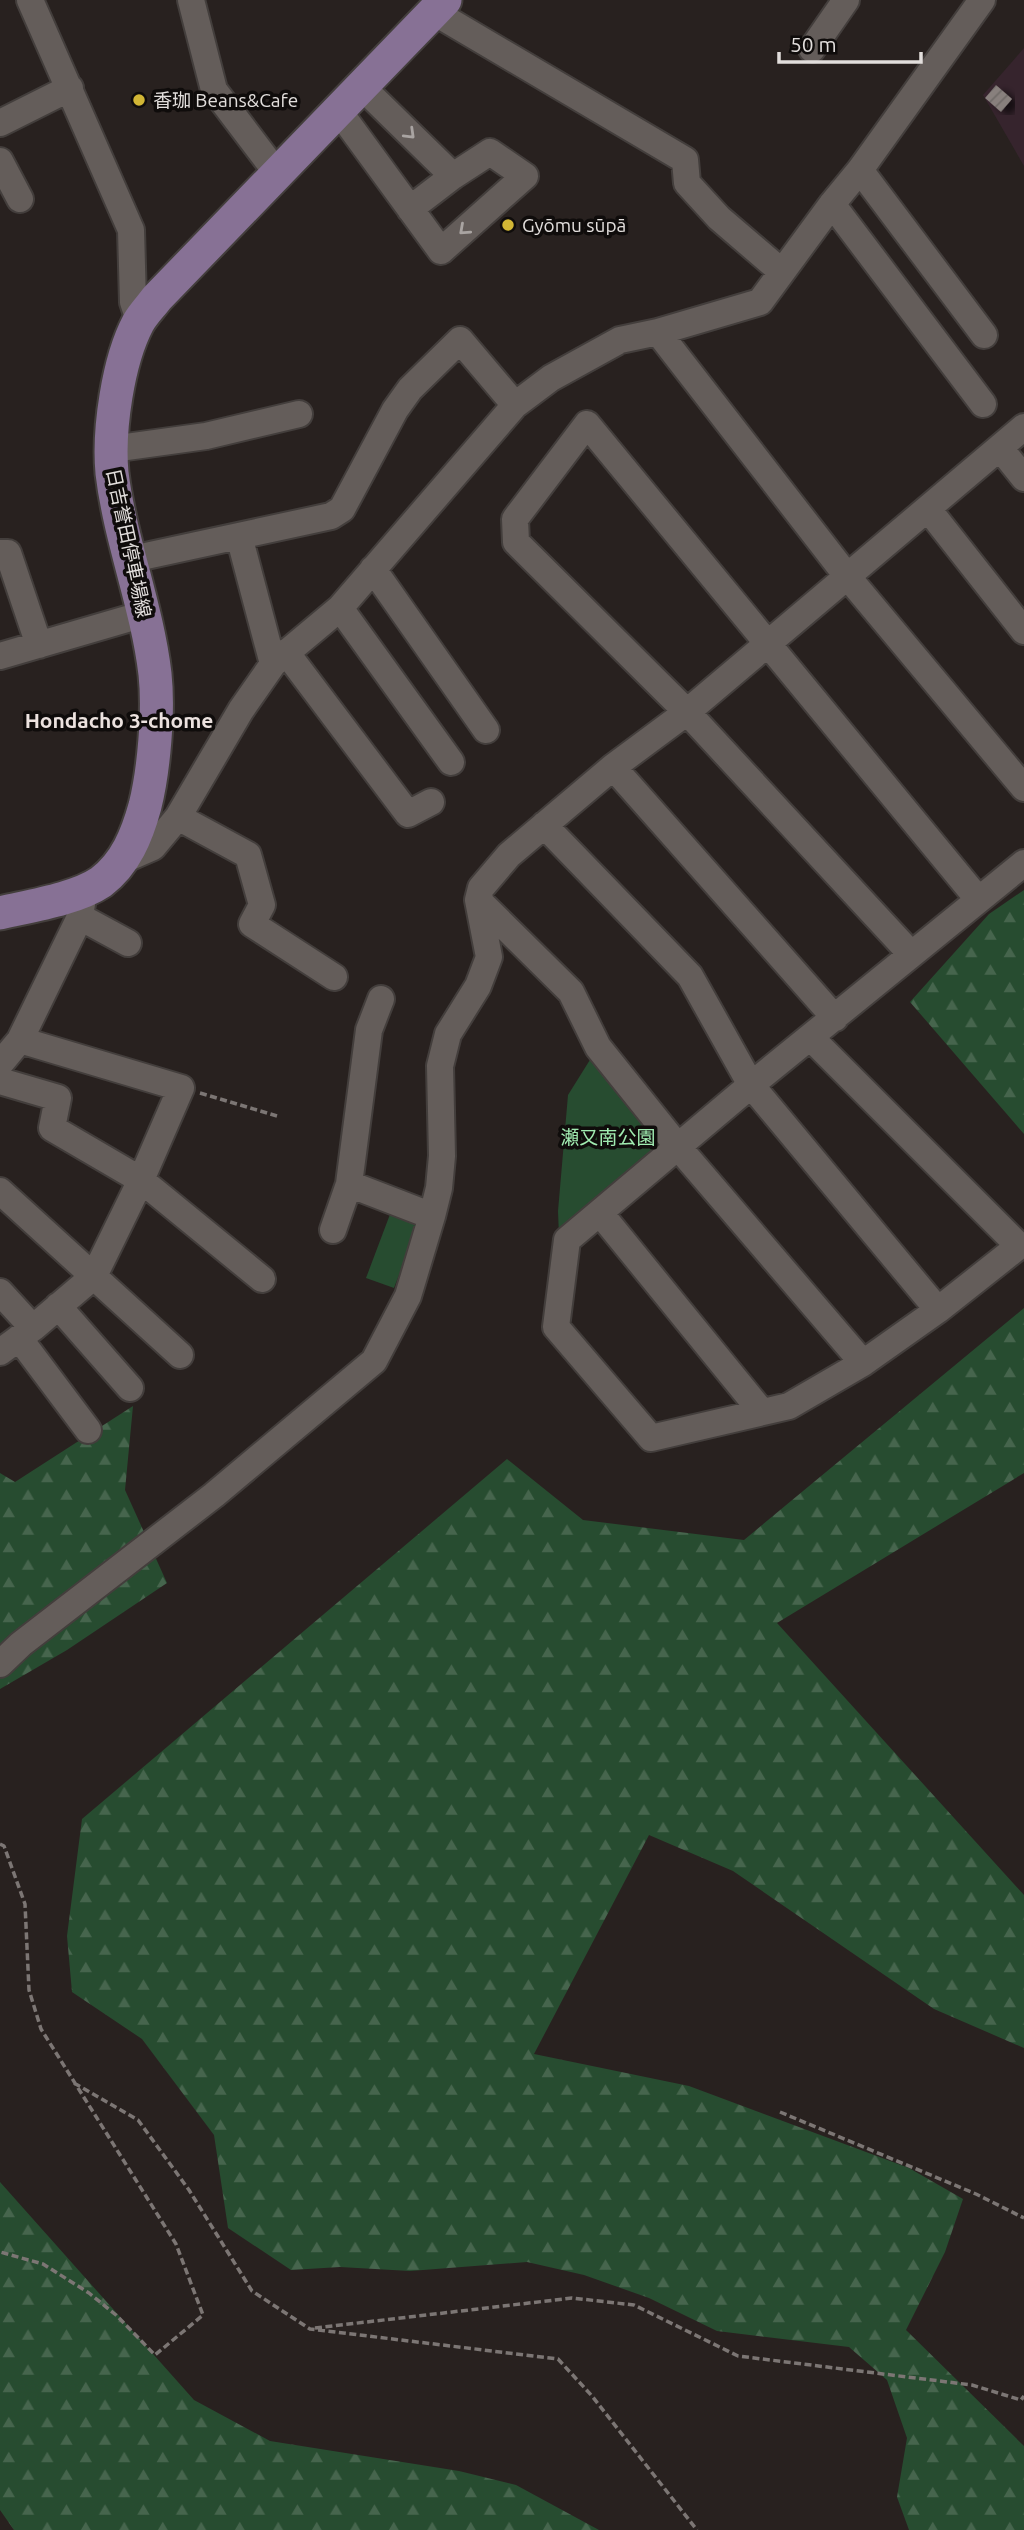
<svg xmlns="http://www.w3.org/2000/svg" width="1024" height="2530" font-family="Ubuntu,'Noto Sans JP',sans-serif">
  <defs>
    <pattern id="forest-firs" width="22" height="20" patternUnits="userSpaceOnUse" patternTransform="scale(1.75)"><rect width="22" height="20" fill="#274c30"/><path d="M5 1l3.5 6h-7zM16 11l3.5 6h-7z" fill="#46654d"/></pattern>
    <pattern id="building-hatch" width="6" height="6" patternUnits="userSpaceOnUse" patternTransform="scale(1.75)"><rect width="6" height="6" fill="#88807d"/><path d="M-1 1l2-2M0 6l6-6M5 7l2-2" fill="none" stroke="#706b68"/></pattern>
    <filter id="shadow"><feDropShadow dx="8" dy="4.5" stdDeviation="3.5" flood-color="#0009"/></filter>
  </defs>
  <rect width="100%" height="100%" fill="#28211f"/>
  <path fill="#36242d" d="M 1024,48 L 1024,166 L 983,95 Z"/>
  <path fill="#274c30" d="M 598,1047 L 667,1146 L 559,1236 L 558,1211 L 568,1095 Z
    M 392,1209 L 420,1220 L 394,1288 L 366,1278 Z"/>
  <path fill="url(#forest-firs)" d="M 1024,890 L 1024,1134 L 910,1002 L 989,914 Z
    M 1024,1308 L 1024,1473 L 777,1623 L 1024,1895 L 1024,2048 L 934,2009 L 733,1871 L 649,1835 L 534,2054 L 689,2086 L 909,2168 L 963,2199 L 945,2252 L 906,2330 L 1024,2446 L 1024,2530 L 909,2530 L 897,2497 L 907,2438 L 887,2380 L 849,2347 L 717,2331 L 649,2298 L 584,2275 L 527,2262 L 410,2271 L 340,2267 L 291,2270 L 228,2228 L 214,2135 L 142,2039 L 72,1992 L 67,1936 L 82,1819 L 507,1459 L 583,1520 L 744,1540 Z
    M 133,1406 L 125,1490 L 167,1583 L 67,1650 L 0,1689 L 0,1473 L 15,1482 Z
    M 0,2182 L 194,2400 L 270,2441 L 459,2471 L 516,2485 L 599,2530 L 14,2530 L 0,2510 Z"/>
  <path fill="url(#building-hatch)" filter="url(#shadow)" d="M 996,85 L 1012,99 L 1001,112 L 985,98 Z"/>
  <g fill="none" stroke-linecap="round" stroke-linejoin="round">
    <g stroke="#433e3c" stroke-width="30">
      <path id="minor" d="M 30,0 L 131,230 L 133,302 L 139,320
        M 191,0 L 214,90 L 277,173
        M 434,12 L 685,160 L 687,183 L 719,218 L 782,272
        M 812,49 L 846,0
        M 338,110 L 441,251 L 525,176 L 490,152 L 453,176 L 361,86
        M 0,123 L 70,88
        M 0,161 L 20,199
        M 860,170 L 984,335
        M 832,204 L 983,404
        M 410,209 L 453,176
        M 658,332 L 847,576 L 1024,788
        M 1000,448 L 1024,478
        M 112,449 L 206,436 L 299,414
        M 928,509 L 1024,631
        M 239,536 L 273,664
        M 0,553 L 8,553 L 39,645
        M 132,559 L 331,516 L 342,509 L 395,410 L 410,389 L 460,340 L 515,405 L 551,378 L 620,340 L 658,332 L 760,302 L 832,204 L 860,170 L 982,0
        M 373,569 L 486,730
        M 340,608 L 451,762
        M 286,652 L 408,814 L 431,802
        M 0,656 L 144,614
        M 613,767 L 835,1018
        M 178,817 L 248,855 L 262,905 L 252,924 L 334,977
        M 544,825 L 690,976 L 751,1085 L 938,1310
        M 121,861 L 153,847 L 178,817 L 241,710 L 273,664 L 340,608 L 515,405
        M 478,900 L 571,992 L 598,1047 L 679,1148 L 863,1363
        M 80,917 L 128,943
        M 911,954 L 687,712 L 516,542 L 515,519 L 587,424 L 978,899
        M 811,1038 L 1019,1246 L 938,1310 L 863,1363 L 789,1406 L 651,1438 L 556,1327 L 567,1240 L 751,1085 L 1024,863
        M 0,1064 L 20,1040 L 80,917 L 84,890
        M 0,1081 L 58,1098 L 52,1128 L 141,1180 L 262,1279
        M 349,1184 L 432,1216
        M 0,1191 L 180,1355
        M 600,1213 L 761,1411
        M 333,1230 L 349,1184 L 369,1030 L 381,999
        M 0,1292 L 33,1328
        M 58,1306 L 130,1388
        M 19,1338 L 88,1430
        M 0,1352 L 33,1328 L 94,1276 L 141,1180 L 181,1088 L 20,1040
        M 0,1664 L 21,1644 L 214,1495 L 374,1361 L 408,1296 L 432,1216 L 439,1188 L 442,1156 L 440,1066 L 448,1034 L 478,986 L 489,957 L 478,900 L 481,888 L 509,855 L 613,767 L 687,712 L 1024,427"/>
    </g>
    <g stroke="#433e3c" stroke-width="37">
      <path id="major" d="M 0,913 C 30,906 76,899 101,882 C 126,863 137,835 145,806 C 154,770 159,711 155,674 C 147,606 120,540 112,473 C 108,430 118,361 138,323 C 143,314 151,306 157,298 L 445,0"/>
    </g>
    <path stroke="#7c7674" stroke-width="3.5" stroke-dasharray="7 3.5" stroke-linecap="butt" d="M 200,1093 L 277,1116
      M 0,1844 L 4,1846 L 25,1904 L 29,1990 L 41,2029 L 176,2244 L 203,2315 L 155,2355 L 116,2315 L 89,2293 L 43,2264 L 0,2252
      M 74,2083 L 138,2120 L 189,2190 L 252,2291 L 310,2329 L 558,2359 L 592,2396 L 697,2530
      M 780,2112 L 976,2194 L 1024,2218
      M 315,2328 L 572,2298 L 634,2305 L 738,2356 L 972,2385 L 1021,2400 L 1024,2396"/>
    <use href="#minor" stroke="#645d5a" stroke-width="26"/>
    <use href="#major" stroke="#877195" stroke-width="33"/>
  </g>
  <defs><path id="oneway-chevron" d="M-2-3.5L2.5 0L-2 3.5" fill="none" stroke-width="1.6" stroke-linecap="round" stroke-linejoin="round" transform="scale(1.75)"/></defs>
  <g stroke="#a9a4a2">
    <use href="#oneway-chevron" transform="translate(410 134) rotate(44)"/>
    <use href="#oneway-chevron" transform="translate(464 230) rotate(138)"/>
  </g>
  <g fill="#d2b635" stroke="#0f0c0b" stroke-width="2.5">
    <circle cx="139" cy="100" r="7"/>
    <circle cx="508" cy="225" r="7"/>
  </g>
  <g text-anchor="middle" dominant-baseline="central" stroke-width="7" stroke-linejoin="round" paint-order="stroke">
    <g font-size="19" fill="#e2dedc" stroke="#0f0c0b" text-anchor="start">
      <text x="153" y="100">香珈 Beans&amp;Cafe</text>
      <text x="522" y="225">Gyōmu sūpā</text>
    </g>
    <g font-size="19" fill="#e2dedc" stroke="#0f0c0b">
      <text transform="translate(129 543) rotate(78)">日吉誉田停車場線</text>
    </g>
    <g font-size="19" fill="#a1ecb1" stroke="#0f0c0b">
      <text x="608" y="1137">瀬又南公園</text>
    </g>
    <g font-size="21" font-weight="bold" fill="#ece2df" stroke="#0f0c0b">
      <text x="119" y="720">Hondacho 3-chome</text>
    </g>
  </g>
  <path d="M779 52v10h142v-10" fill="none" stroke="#e2dedc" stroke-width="3.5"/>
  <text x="790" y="52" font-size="21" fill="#e2dedc" stroke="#0f0c0b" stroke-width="5" paint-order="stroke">50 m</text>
</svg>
